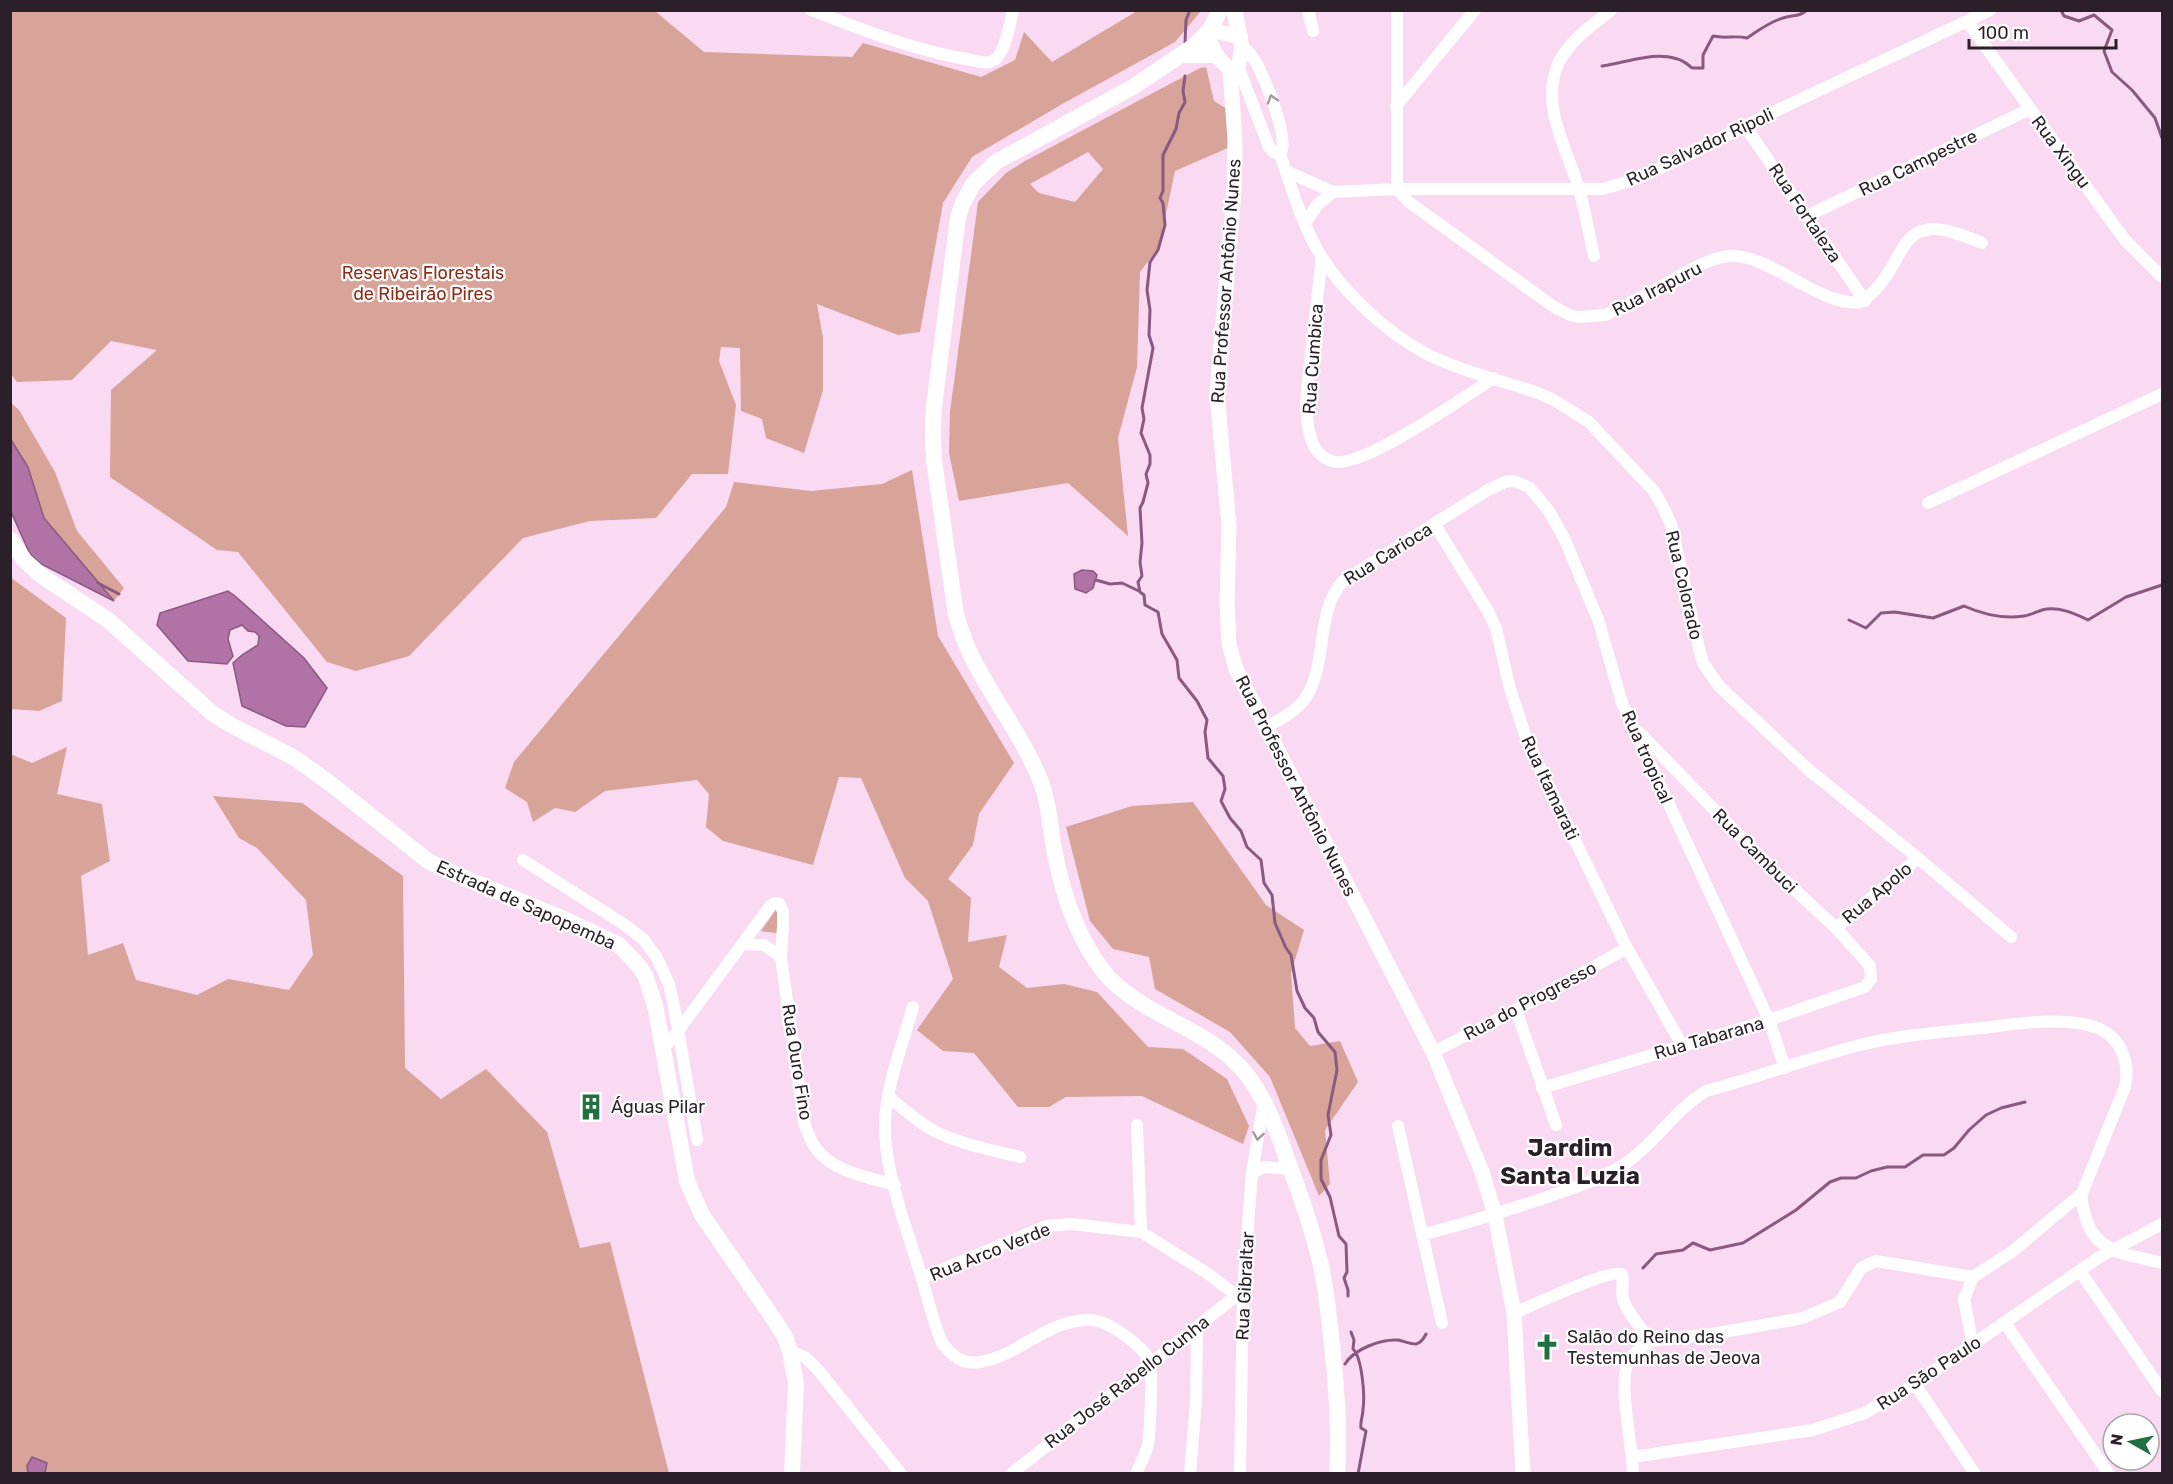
<svg xmlns="http://www.w3.org/2000/svg" width="2173" height="1484" font-family="Rubik,sans-serif">
  <rect width="100%" height="100%" fill="#fad9f3"/>
  <path fill="#d8a398" fill-rule="evenodd" d="M 10,11 L 655,11 L 704,52 L 852,57 L 863,43 L 981,77 L 1015,60 L 1024,32 L 1052,62 L 1137,11 L 1201,11 L 1175,42 L 1064,103 L 972,157 L 943,203 L 920,332 L 898,335 L 817,304 L 823,338 L 823,390 L 804,453 L 766,438 L 762,419 L 741,411 L 740,348 L 721,347 L 719,361 L 736,405 L 728,474 L 692,474 L 656,518 L 590,521 L 523,538 L 409,656 L 356,671 L 327,662 L 238,552 L 217,550 L 110,477 L 111,390 L 157,350 L 111,341 L 72,380 L 17,382 L 11,374 Z
    M 1206,67 L 1214,101 L 1227,109 L 1230,147 L 1175,171 L 1159,247 L 1140,272 L 1137,367 L 1118,438 L 1128,536 L 1068,483 L 959,501 L 949,453 L 950,412 L 978,202 L 1006,173 L 1025,161 L 1200,68 ZM 1088,152 L 1103,169 L 1075,202 L 1039,193 L 1030,184 Z
    M 11,403 L 19,410 L 55,472 L 77,531 L 124,588 L 114,601 L 44,518 L 28,467 L 11,438 Z
    M 912,470 L 938,636 L 1014,763 L 979,814 L 973,845 L 948,879 L 971,898 L 968,942 L 1007,935 L 999,967 L 1027,988 L 1064,984 L 1097,992 L 1148,1047 L 1183,1049 L 1227,1079 L 1249,1126 L 1243,1144 L 1142,1096 L 1066,1097 L 1049,1107 L 1018,1107 L 974,1053 L 943,1051 L 917,1030 L 953,979 L 928,901 L 905,878 L 861,778 L 839,777 L 813,865 L 723,841 L 706,827 L 709,794 L 697,780 L 605,791 L 575,812 L 555,808 L 533,822 L 527,802 L 505,788 L 514,762 L 726,507 L 734,482 L 811,491 L 882,484 Z
    M 10,577 L 66,618 L 62,701 L 39,711 L 11,709 Z
    M 67,747 L 57,794 L 102,804 L 110,861 L 81,876 L 88,955 L 123,943 L 136,980 L 197,995 L 228,979 L 289,990 L 313,955 L 306,900 L 257,848 L 239,838 L 213,796 L 302,803 L 403,876 L 405,1068 L 441,1099 L 486,1069 L 547,1132 L 580,1248 L 610,1242 L 669,1473 L 11,1473 L 10,754 L 32,763 Z
    M 1193,802 L 1266,905 L 1304,930 L 1291,973 L 1295,1028 L 1310,1046 L 1340,1041 L 1358,1082 L 1325,1130 L 1330,1184 L 1319,1196 L 1270,1077 L 1230,1032 L 1155,989 L 1149,957 L 1113,949 L 1090,921 L 1066,827 L 1132,806 Z
    M 778,907 L 782,939 L 776,933 L 761,931 Z"/>
  <path fill="#b172a6" stroke="#895980" stroke-width="1.5" d="M 10,438 L 28,467 L 44,518 L 114,601 L 41,564 L 30,554 L 11,512 Z
    M 1082,570 L 1093,571 L 1097,575 L 1093,588 L 1086,593 L 1075,589 L 1074,574 Z
    M 228,591 L 235,596 L 304,658 L 327,688 L 305,727 L 286,726 L 242,706 L 233,663 L 242,655 L 258,645 L 259,636 L 255,632 L 248,631 L 242,625 L 230,630 L 228,639 L 233,656 L 227,664 L 188,661 L 157,625 L 160,613 Z
    M 32,1457 L 47,1463 L 45,1473 L 28,1473 L 27,1466 Z"/>
  <g fill="none" stroke-linecap="round" stroke-linejoin="round">
    <path stroke="#895980" stroke-width="3" d="M 2061,10 L 2064,16 L 2079,21 L 2094,15 L 2112,30 L 2104,51 L 2112,72 L 2132,90 L 2155,118 L 2162,138
      M 1185,43 L 1186,20 L 1190,10
      M 1602,66 C 1630,62 1669,45 1692,68 L 1703,68 L 1703,55 L 1713,36 C 1726,39 1735,35 1747,38 C 1759,30 1769,22 1783,18 C 1792,15 1800,17 1807,10
      M 1185,76 L 1183,91 L 1185,102 L 1179,113 L 1176,129 L 1163,155 L 1163,191 L 1160,198 L 1163,203 L 1165,225 L 1158,250 L 1150,262 L 1147,290 L 1150,310 L 1149,335 L 1153,348 L 1142,408 L 1144,419 L 1141,433 L 1150,455 L 1150,464 L 1146,474 L 1148,483 L 1143,502 L 1140,508 L 1142,543 L 1140,562 L 1142,576 L 1138,582 L 1140,592 L 1144,595 L 1145,605 L 1158,612 L 1162,634 L 1177,660 L 1179,678 L 1197,701 L 1207,720 L 1205,732 L 1208,758 L 1223,776 L 1225,789 L 1221,801 L 1230,818 L 1241,831 L 1247,847 L 1261,860 L 1264,883 L 1272,895 L 1275,923 L 1286,948 L 1291,955 L 1297,991 L 1305,1008 L 1314,1018 L 1318,1032 L 1335,1052 L 1337,1070 L 1328,1115 L 1331,1135 L 1321,1160 L 1321,1179 L 1330,1197 L 1339,1236 L 1346,1244 L 1347,1272 L 1344,1278 L 1348,1290 L 1348,1296
      M 1096,580 L 1110,584 L 1122,583 L 1139,591
      M 98,583 L 119,594
      M 1849,620 L 1866,628 L 1881,613 L 1895,612 L 1933,618 L 1964,606 C 1982,614 2004,619 2024,616 C 2030,615 2036,612 2042,610 C 2058,606 2074,613 2088,620 L 2126,597 L 2162,585
      M 1643,1268 L 1656,1254 L 1683,1250 L 1693,1243 L 1710,1250 L 1743,1243 L 1796,1210 L 1830,1182 L 1841,1178 L 1856,1178 L 1871,1171 L 1887,1167 L 1905,1167 L 1923,1155 L 1944,1155 L 1954,1148 L 1969,1130 L 1986,1115 L 2001,1108 L 2025,1102
      M 1351,1332 L 1354,1340 L 1353,1349 C 1362,1357 1365,1396 1363,1409 C 1363,1417 1360,1420 1361,1428 L 1366,1431 L 1358,1474
      M 1345,1364 C 1354,1349 1381,1339 1398,1340 C 1404,1341 1410,1344 1416,1344 C 1421,1343 1424,1338 1426,1334"/>
    <path stroke="#fff" stroke-width="12" d="M 811,10 C 864,30 909,49 966,59 C 974,60 985,65 993,61 C 1005,55 1010,23 1013,10
      M 1308,10 L 1313,31
      M 1397,10 L 1397,189 L 1409,202 L 1554,307 L 1570,315 L 1579,317 L 1605,315 C 1624,306 1644,296 1662,286 C 1682,275 1705,259 1728,256 C 1767,252 1822,308 1860,302 C 1867,300 1872,293 1877,288 C 1889,275 1895,260 1904,246 C 1923,216 1957,233 1982,243
      M 1967,21 L 2114,225 L 2126,241 L 2162,277
      M 1242,45 C 1248,51 1253,57 1257,64 C 1265,80 1291,141 1280,154
      M 1238,66 L 1269,147 L 1273,152 L 1280,154
      M 1396,106 L 1475,10
      M 1745,126 L 1865,301
      M 1280,154 C 1292,189 1302,225 1321,256 C 1344,293 1387,333 1425,353 C 1459,371 1501,380 1538,393 L 1554,400 L 1589,422 L 1653,490 L 1661,503 L 1671,524 L 1700,652 L 1703,663 L 1719,686 L 1810,771 L 1918,858 L 2011,937
      M 1286,171 L 1333,192 L 1397,189 L 1602,189 C 1653,177 1698,148 1745,126 C 1826,86 1908,50 1990,10
      M 1807,216 L 2030,109
      M 1305,223 L 1318,204 L 1333,192
      M 1594,256 C 1589,234 1585,211 1579,189 C 1567,148 1539,105 1559,62 C 1570,40 1593,25 1611,10
      M 1322,257 C 1318,289 1315,321 1311,353 C 1308,380 1303,409 1310,435 C 1313,449 1323,461 1337,462 C 1369,464 1464,397 1494,378
      M 1928,503 L 2162,394
      M 1435,525 L 1488,611 L 1496,628 L 1509,685 L 1527,741 L 1627,948 L 1682,1045
      M 1266,727 C 1279,720 1295,712 1304,700 C 1329,665 1314,614 1343,581 L 1488,490 L 1505,482 L 1513,481 L 1529,487 L 1549,511 L 1565,540 L 1599,622 L 1622,703 L 1769,1020 L 1785,1068
      M 523,860 L 625,925 L 644,940 L 657,958 L 669,984 L 674,1006 L 697,1140
      M 1836,928 L 1918,858
      M 743,944 L 764,945 L 781,957
      M 913,1007 C 903,1043 886,1086 885,1123 C 884,1171 905,1223 919,1269 C 927,1294 932,1319 942,1343 C 952,1356 963,1365 980,1362 C 1016,1356 1042,1326 1077,1321 C 1082,1320 1087,1319 1091,1320 C 1109,1321 1142,1345 1150,1361 C 1153,1369 1150,1433 1148,1444 C 1146,1454 1140,1464 1136,1474
      M 1516,1010 L 1556,1125
      M 663,1049 L 678,1031 L 771,905 L 775,903 L 780,904 L 783,912 L 783,926 L 781,957 L 804,1122 C 807,1129 809,1137 813,1144 C 828,1171 867,1177 895,1185
      M 1433,1052 L 1516,1010 L 1627,948
      M 1542,1088 L 1769,1020 L 1865,987 L 1871,979 L 1870,966 L 1836,928 L 1766,863 L 1639,732
      M 889,1097 C 903,1109 918,1122 934,1131 C 960,1144 992,1150 1020,1157
      M 1137,1125 L 1141,1232
      M 1398,1126 L 1442,1323
      M 1252,1173 L 1264,1167 L 1291,1169
      M 2082,1193 C 2081,1204 2084,1212 2087,1221 C 2098,1255 2133,1255 2162,1263
      M 1422,1235 C 1466,1223 1510,1210 1553,1195 C 1576,1187 1600,1179 1620,1167 C 1653,1147 1675,1109 1706,1091 C 1759,1077 1811,1057 1864,1044 C 1902,1035 1943,1032 1982,1028 C 2016,1024 2068,1015 2100,1029 C 2123,1040 2130,1065 2125,1087 L 2082,1193 L 2013,1251 L 1973,1277 L 1876,1261 L 1861,1268 L 1840,1302 L 1803,1318 L 1712,1334 L 1650,1341
      M 2080,1271 L 2162,1391
      M 922,1278 L 1046,1226 L 1072,1224 L 1141,1232 L 1207,1273 L 1237,1296
      M 1514,1313 C 1531,1306 1609,1269 1622,1274 C 1624,1282 1621,1290 1623,1299 C 1627,1313 1642,1328 1650,1341
      M 2005,1323 L 2109,1474
      M 1973,1346 L 1964,1299 L 1973,1277
      M 790,1351 L 806,1358 L 819,1371 L 901,1474
      M 1915,1384 L 1975,1474
      M 1633,1457 L 1813,1430 L 1865,1413 L 1915,1384 L 2101,1256 L 2162,1224
      M 1011,1474 L 1241,1292
      M 1190,1474 L 1196,1401 L 1197,1328
      M 1240,1474 L 1243,1290 L 1252,1173 L 1264,1101
      M 1633,1474 C 1633,1446 1617,1382 1629,1360 C 1634,1352 1643,1347 1650,1341"/>
    <path stroke="#fff" stroke-width="15" d="M 1210,30 L 1240,37 C 1243,48 1241,56 1238,66 L 1230,70
      M 1206,34 L 1216,55 L 1230,70
      M 1230,70 L 1235,140 L 1234,192 L 1217,394 L 1229,526 L 1227,603 L 1229,644 L 1236,669 L 1433,1052 L 1482,1172 L 1495,1215 L 1514,1313 L 1523,1474"/>
    <path stroke="#fff" stroke-width="16" d="M 1220,10 L 1210,30 L 1194,46 L 1133,87 L 996,162 L 973,184 L 963,203 L 958,217 L 934,407 L 933,434 L 934,460 L 956,615 C 961,631 966,647 974,661 C 995,702 1024,739 1041,782 C 1050,805 1050,830 1055,854 C 1063,895 1078,939 1104,972 C 1136,1011 1194,1025 1230,1057 C 1261,1084 1274,1122 1287,1159 C 1299,1191 1311,1224 1319,1258 C 1326,1283 1328,1310 1331,1336 C 1336,1382 1340,1427 1337,1474
      M 1234,10 L 1240,37
      M 1181,55 L 1216,55
      M 10,539 L 25,561 L 42,576 L 108,620 L 212,713 L 231,725 L 293,757 L 327,781 L 428,861 L 457,875 L 564,919 L 619,945 L 638,965 L 645,975 L 655,1005 L 687,1181 L 702,1215 L 773,1318 L 785,1337 L 790,1351 L 796,1383 L 792,1474"/>
  </g>
  <defs><path id="oneway-chevron" d="M-2-3.5L2.5 0L-2 3.5" fill="none" stroke-width="1.6" stroke-linecap="round" stroke-linejoin="round" transform="scale(1.5)"/></defs>
  <g stroke="#a09a9f">
    <use href="#oneway-chevron" transform="translate(1272 99) rotate(-108)"/>
    <use href="#oneway-chevron" transform="translate(1258 1136) rotate(99)"/>
  </g>
  <defs>
    <g id="building-bare" transform="scale(2.07)"><path d="M-4-6H4V6H1V3H-1V6H-4ZM-2.5-4.3h1.7v1.8h-1.7ZM.8-4.3h1.7v1.8H.8ZM-2.5-1h1.7V.8h-1.7ZM.8-1h1.7V.8H.8Z" fill="#207040" stroke="#fff" stroke-width="2.5" paint-order="stroke"/></g>
    <g id="church-bare" transform="scale(2.07)"><path d="M-1.2-6h2.4v3.5h3.3v2.4h-3.3V6h-2.4V-.1h-3.3v-2.4h3.3Z" fill="#207040" stroke="#fff" stroke-width="2.5" paint-order="stroke"/></g>
  </defs>
  <g fill-rule="evenodd">
    <use href="#building-bare" x="591" y="1107"/>
    <use href="#church-bare" x="1547" y="1347"/>
  </g>
  <g text-anchor="middle" dominant-baseline="central" stroke-width="4.5" stroke-linejoin="round" paint-order="stroke">
    <g font-size="18" fill="#2b1f29" stroke="#fff">
      <text transform="translate(1700 147) rotate(-25)">Rua Salvador Ripoli</text>
      <text transform="translate(2061 152) rotate(53)">Rua Xingu</text>
      <text transform="translate(1918 163) rotate(-26)">Rua Campestre</text>
      <text transform="translate(1805 213) rotate(56)">Rua Fortaleza</text>
      <text transform="translate(1226 281) rotate(-86)">Rua Professor Antônio Nunes</text>
      <text transform="translate(1657 289) rotate(-27)">Rua Irapuru</text>
      <text transform="translate(1313 359) rotate(-86)">Rua Cumbica</text>
      <text transform="translate(1388 554) rotate(-32)">Rua Carioca</text>
      <text transform="translate(1684 585) rotate(77)">Rua Colorado</text>
      <text transform="translate(1647 757) rotate(66)">Rua tropical</text>
      <text transform="translate(1296 786) rotate(63)">Rua Professor Antônio Nunes</text>
      <text transform="translate(1550 788) rotate(65)">Rua Itamarati</text>
      <text transform="translate(1755 851) rotate(45)">Rua Cambuci</text>
      <text transform="translate(1877 893) rotate(-40)">Rua Apolo</text>
      <text transform="translate(526 905) rotate(24)">Estrada de Sapopemba</text>
      <text transform="translate(1530 1001) rotate(-28)">Rua do Progresso</text>
      <text transform="translate(1709 1038) rotate(-16)">Rua Tabarana</text>
      <text transform="translate(797 1062) rotate(81)">Rua Ouro Fino</text>
      <text transform="translate(990 1252) rotate(-22)">Rua Arco Verde</text>
      <text transform="translate(1245 1286) rotate(-87)">Rua Gibraltar</text>
      <text transform="translate(1929 1373) rotate(-33)">Rua São Paulo</text>
      <text transform="translate(1127 1382) rotate(-38)">Rua José Rabello Cunha</text>
    </g>
    <g font-size="18" fill="#8e2c19" stroke="#fff">
      <text x="423" y="273">Reservas Florestais<tspan x="423" dy="21">de Ribeirão Pires</tspan></text>
    </g>
    <g font-size="18" fill="#2b1f29" stroke="#fff" text-anchor="start">
      <text x="611" y="1107">Águas Pilar</text>
      <text x="1567" y="1337">Salão do Reino das<tspan x="1567" dy="21">Testemunhas de Jeova</tspan></text>
    </g>
    <g font-size="24" font-weight="bold" fill="#2b1f29" stroke="#fff">
      <text x="1570" y="1148">Jardim<tspan x="1570" dy="28">Santa Luzia</tspan></text>
    </g>
  </g>
  <rect width="2173" height="1484" fill="none" stroke="#2b1f29" stroke-width="24"/>
  <g transform="translate(2131 1442) rotate(279)"><circle r="28" fill="#ffffff" stroke="#aaa5a9" stroke-width="1.5"/>
  <path d="M0-4.5L10 22L0 15L-10 22Z" fill="#207040"/>
  <text y="-9" font-size="16" font-weight="bold" text-anchor="middle" fill="#2b1f29">N</text>
  </g>
  <path d="M1969 39v9h147v-9" fill="none" stroke="#2b1f29" stroke-width="3"/>
  <text x="1978" y="39" font-size="18" fill="#2b1f29" stroke="#ffffff" stroke-width="4.5" paint-order="stroke">100 m</text>
</svg>
